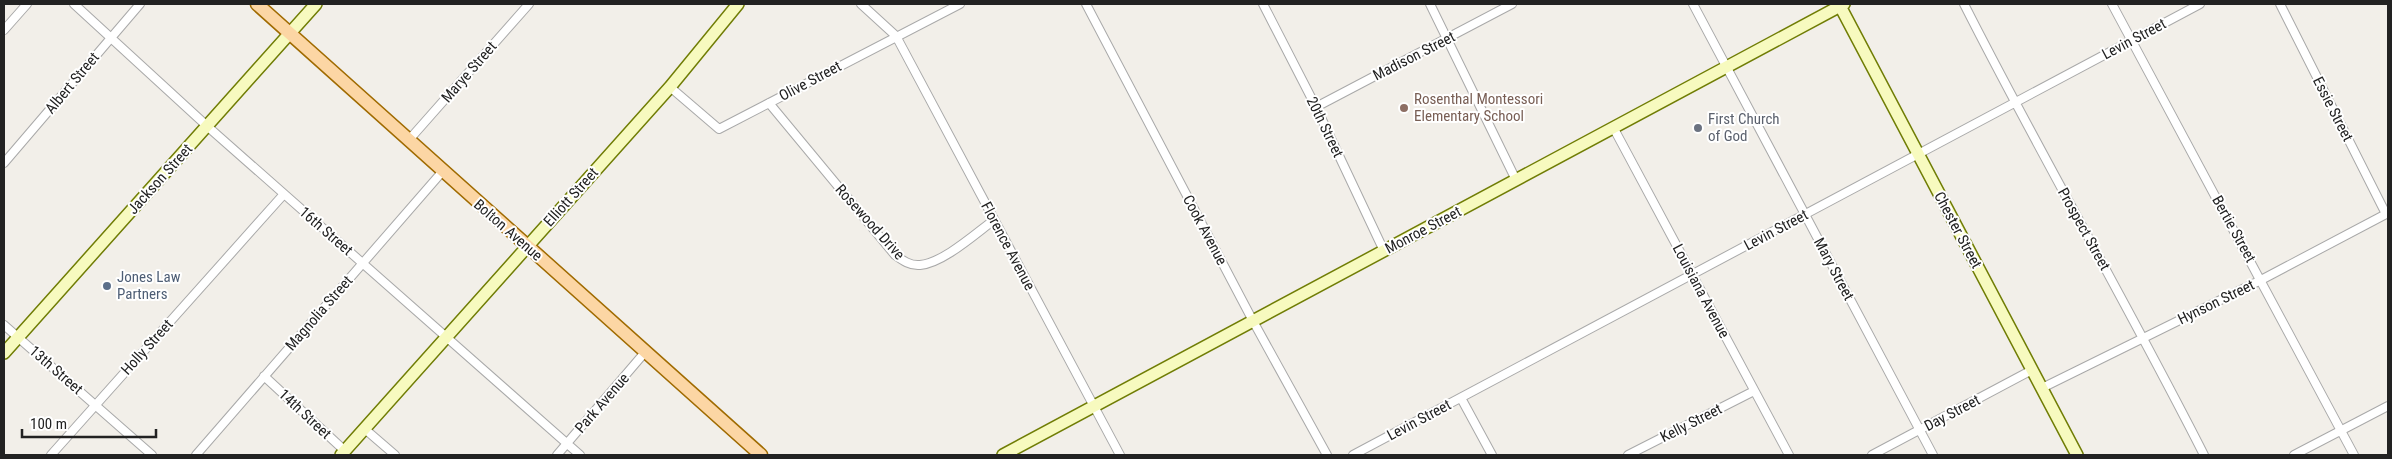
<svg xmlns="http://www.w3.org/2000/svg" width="2392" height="459" font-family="'Roboto Condensed',sans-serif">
  <rect width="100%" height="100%" fill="#f2efe9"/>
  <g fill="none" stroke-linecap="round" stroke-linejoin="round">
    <g stroke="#a9a9a9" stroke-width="10">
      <path id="street" d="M 74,4 L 207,126 L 580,455
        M 861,4 L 896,36 L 1120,455
        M 1086,4 L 1253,321 L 1327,455
        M 1263,4 L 1316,107 L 1384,251
        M 1430,4 L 1516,180
        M 1693,4 L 1933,455
        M 1964,4 C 2041,156 2127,303 2204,455
        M 2112,4 L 2354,455
        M 2280,4 L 2386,214
        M 4,30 L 27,4
        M 670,87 L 719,129 L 960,4
        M 769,103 L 895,255 C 902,260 910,266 920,265 C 943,263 975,234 994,220
        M 1316,107 L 1512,4
        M 1613,127 L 1789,455
        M 408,141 L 529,4
        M 4,163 L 140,4
        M 4,325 L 152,455
        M 264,376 L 345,451
        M 2042,388 L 2261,280 L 2388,213
        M 1461,398 L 1492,455
        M 366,430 L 395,455
        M 51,455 L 284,194
        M 196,455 L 442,172
        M 557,455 L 646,351
        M 1353,455 L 2200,4
        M 1628,455 L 1754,391
        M 1872,455 L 2032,370
        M 2294,455 L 2388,406"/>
    </g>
    <g stroke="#707d05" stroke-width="14">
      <path id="secondary" d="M 1839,4 L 2077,455
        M 4,353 L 316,4
        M 341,455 L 670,87 L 738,4
        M 1003,455 L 1844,4"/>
    </g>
    <g stroke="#a06b00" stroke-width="15">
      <path id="primary" d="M 257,4 L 761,455"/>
    </g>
    <use href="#street" stroke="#fff" stroke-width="8"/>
    <use href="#secondary" stroke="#f7fabf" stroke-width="11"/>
    <use href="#primary" stroke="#fcd6a4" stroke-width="12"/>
  </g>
  <circle fill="#8d6e63" stroke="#fff" stroke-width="2" cx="1404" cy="108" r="5"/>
  <circle fill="#6b7280" stroke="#fff" stroke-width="2" cx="1698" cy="128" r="5"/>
  <circle fill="#5c6f8a" stroke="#fff" stroke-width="2" cx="107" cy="286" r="5"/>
  <g text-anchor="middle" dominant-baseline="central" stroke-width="4" stroke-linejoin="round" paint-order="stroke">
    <g font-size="15" fill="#222" stroke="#fff">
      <text transform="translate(2134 39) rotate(-28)">Levin Street</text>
      <text transform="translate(1414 56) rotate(-27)">Madison Street</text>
      <text transform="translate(469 72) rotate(-49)">Marye Street</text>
      <text transform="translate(810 81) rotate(-28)">Olive Street</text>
      <text transform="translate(72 83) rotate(-50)">Albert Street</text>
      <text transform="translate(2333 109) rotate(63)">Essie Street</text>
      <text transform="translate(1325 127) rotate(64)">20th Street</text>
      <text transform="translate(160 179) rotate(-48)">Jackson Street</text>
      <text transform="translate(571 197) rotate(-48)">Elliott Street</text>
      <text transform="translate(870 222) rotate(48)">Rosewood Drive</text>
      <text transform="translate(2084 229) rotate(61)">Prospect Street</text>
      <text transform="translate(2234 229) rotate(61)">Bertie Street</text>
      <text transform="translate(508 230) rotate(41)">Bolton Avenue</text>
      <text transform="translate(1205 230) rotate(62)">Cook Avenue</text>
      <text transform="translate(1423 230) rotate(-28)">Monroe Street</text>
      <text transform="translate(1776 230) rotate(-28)">Levin Street</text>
      <text transform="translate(1958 230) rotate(62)">Chester Street</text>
      <text transform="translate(326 231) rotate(41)">16th Street</text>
      <text transform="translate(1008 246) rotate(62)">Florence Avenue</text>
      <text transform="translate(1834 269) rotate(62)">Mary Street</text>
      <text transform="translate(1701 291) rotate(62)">Louisiana Avenue</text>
      <text transform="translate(2216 302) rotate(-26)">Hynson Street</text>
      <text transform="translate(319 313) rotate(-49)">Magnolia Street</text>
      <text transform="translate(147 347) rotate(-48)">Holly Street</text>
      <text transform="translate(56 370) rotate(41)">13th Street</text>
      <text transform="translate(602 403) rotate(-49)">Park Avenue</text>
      <text transform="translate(1952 413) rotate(-28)">Day Street</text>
      <text transform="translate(305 414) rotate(43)">14th Street</text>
      <text transform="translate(1419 420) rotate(-28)">Levin Street</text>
      <text transform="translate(1691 423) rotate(-27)">Kelly Street</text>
    </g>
    <g font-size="15" fill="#785e54" stroke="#fff" text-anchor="start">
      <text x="1414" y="99">Rosenthal Montessori<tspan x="1414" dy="17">Elementary School</tspan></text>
    </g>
    <g font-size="15" fill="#5b616d" stroke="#fff" text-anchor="start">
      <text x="1708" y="119">First Church<tspan x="1708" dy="17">of God</tspan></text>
    </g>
    <g font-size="15" fill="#4e5e75" stroke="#fff" text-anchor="start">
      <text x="117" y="277">Jones Law<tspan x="117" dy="17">Partners</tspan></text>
    </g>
  </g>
  <rect width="2392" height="459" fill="none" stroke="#222222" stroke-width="10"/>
  <path d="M22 429v8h134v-8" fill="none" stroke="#222222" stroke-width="2.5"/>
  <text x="30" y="429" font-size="15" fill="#222222" stroke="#ffffff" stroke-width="4" paint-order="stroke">100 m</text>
</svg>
